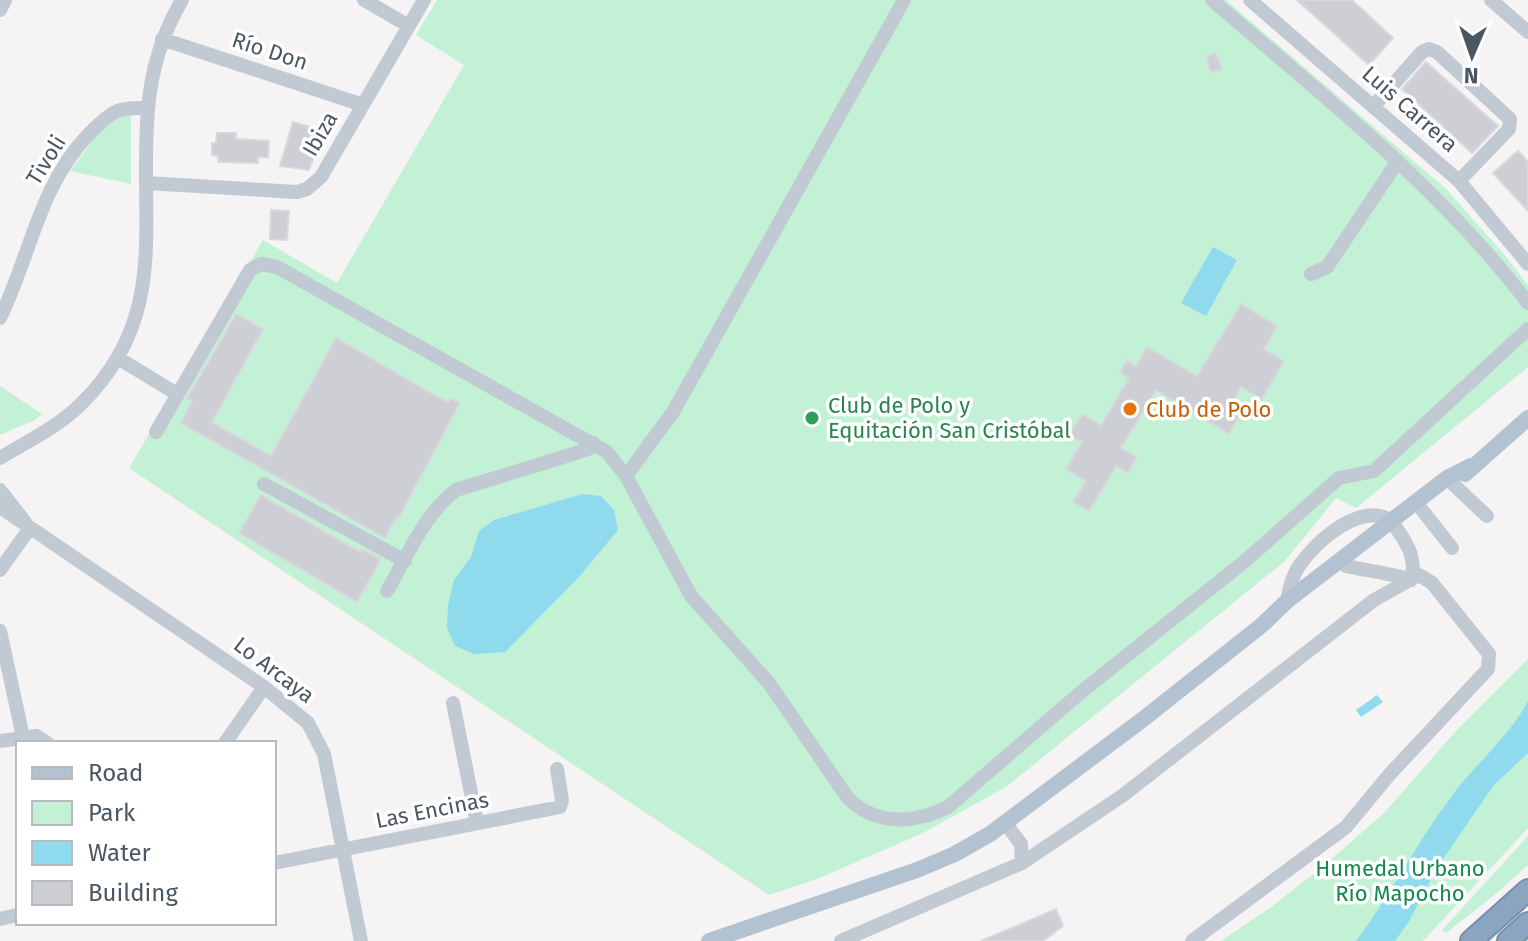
<svg xmlns="http://www.w3.org/2000/svg" width="1528" height="941" font-family="'Fira Sans',sans-serif">
  <rect width="100%" height="100%" fill="#f5f3f3"/>
  <path fill="#c3f1d5" d="M 437,0 L 1226,0 L 1446,189 L 1503,253 L 1528,285 L 1528,367 L 1356,508 L 1336,498 L 1285,561 L 1006,787 L 921,834 L 817,879 L 769,895 L 129,468 L 263,240 L 337,283 L 464,65 L 416,35 Z
    M 131,108 L 131,184 L 70,171 L 101,129 Z
    M 0,386 L 42,414 L 35,420 L 0,435 Z
    M 1528,659 L 1528,828 L 1423,941 L 1221,941 L 1271,907 L 1325,865 L 1385,812 L 1456,731 Z
    M 1528,836 L 1528,865 L 1492,897 L 1446,933 L 1442,930 Z"/>
  <path fill="#90daee" d="M 1213,247 L 1237,260 L 1206,316 L 1181,303 Z
    M 582,494 L 601,496 L 614,510 L 618,530 L 578,578 L 505,652 L 474,654 L 455,646 L 447,628 L 448,605 L 454,580 L 471,557 L 479,531 L 494,520 Z
    M 1377,695 L 1383,702 L 1361,717 L 1356,710 Z
    M 1528,701 L 1528,753 L 1493,786 L 1437,868 L 1408,923 L 1395,941 L 1356,941 C 1391,895 1416,843 1451,797 C 1475,764 1509,737 1528,701 Z"/>
  <path fill="#cdcfd5" stroke="#d7d9de" stroke-width="2" d="M 1297,0 L 1352,0 L 1393,38 L 1369,65 Z
    M 1216,53 L 1222,69 L 1211,72 L 1206,56 Z
    M 1426,62 L 1498,126 L 1472,153 L 1402,89 Z
    M 293,122 L 323,131 L 309,170 L 280,166 Z
    M 217,133 L 236,133 L 236,139 L 269,141 L 268,157 L 258,157 L 258,163 L 218,162 L 218,156 L 212,155 L 212,143 L 216,143 Z
    M 1518,151 L 1528,162 L 1528,211 L 1493,173 Z
    M 271,210 L 289,211 L 287,240 L 270,239 Z
    M 1241,304 L 1277,326 L 1264,349 L 1284,361 L 1262,399 L 1241,387 L 1228,410 L 1239,416 L 1229,434 L 1156,390 L 1121,448 L 1137,457 L 1128,473 L 1116,466 L 1089,511 L 1073,502 L 1086,481 L 1066,469 L 1082,442 L 1069,435 L 1082,414 L 1101,425 L 1129,378 L 1120,372 L 1127,360 L 1136,366 L 1147,347 L 1197,376 Z
    M 236,314 L 263,329 L 212,422 L 271,456 L 336,338 L 424,389 L 448,402 L 450,398 L 460,403 L 398,519 L 396,518 L 385,538 L 181,423 L 192,401 L 187,398 Z
    M 261,495 L 360,552 L 362,549 L 381,559 L 357,602 L 239,533 Z
    M 1056,909 L 1063,926 L 1043,941 L 981,941 Z"/>
  <g fill="none" stroke-linecap="round" stroke-linejoin="round">
    <g stroke="#7690ad" stroke-width="24">
      <path id="highway" d="M 1471,941 L 1528,890
        M 1508,941 L 1528,923"/>
    </g>
    <path stroke="#c1cad2" stroke-width="14" d="M 364,0 L 409,26
      M 1212,0 C 1323,96 1439,186 1528,303
      M 1250,0 L 1459,181 L 1528,264
      M 1491,0 L 1528,32
      M 0,10 L 5,0
      M 162,39 L 363,105
      M 1373,107 L 1422,52 L 1429,49 L 1437,52 L 1510,119 L 1509,129 L 1459,181
      M 146,183 L 297,192 L 307,189 L 321,177 L 424,0
      M 1311,274 L 1327,267 L 1398,161
      M 0,318 C 30,257 39,185 89,134 C 97,126 106,116 117,111 C 127,107 138,108 148,108
      M 118,358 L 177,394
      M 156,432 L 250,270 L 261,264 L 277,267 L 607,452 L 626,476 L 691,596 L 769,683 L 847,797 C 875,826 914,824 948,807 L 1080,693 L 1245,561 L 1339,478 L 1374,471 L 1528,329
      M 0,458 C 28,441 58,427 81,404 C 172,315 138,221 148,110 C 151,71 162,34 182,0
      M 626,476 L 673,412 L 904,0
      M 264,484 L 405,561
      M 1454,485 L 1487,516
      M 0,490 L 25,522
      M 0,507 L 264,687 L 308,723 L 324,754 L 361,941
      M 1422,510 L 1452,548
      M 1397,529 C 1408,545 1417,560 1411,580
      M 1346,566 C 1368,571 1390,573 1411,580
      M 0,570 L 30,528
      M 387,591 C 407,557 424,514 456,490 L 576,453 L 588,449 L 593,443
      M 1287,601 C 1289,589 1292,576 1299,566 C 1317,540 1361,501 1392,521
      M 0,631 L 23,737
      M 453,703 L 477,823
      M 0,741 L 36,736 L 47,743
      M 225,743 L 264,687
      M 1006,824 L 1021,844 L 1022,863
      M 274,863 L 560,807 L 562,800 L 557,769
      M 0,919 L 18,915
      M 841,941 L 1022,863 L 1122,796 L 1374,600 L 1419,575 L 1432,583 L 1489,654 L 1488,669 L 1389,775 L 1346,827 L 1192,941"/>
    <path stroke="#b3c2d1" stroke-width="16" d="M 1465,474 L 1528,418
      M 709,941 L 917,870 L 955,854 L 990,834 L 1142,720 L 1262,625 L 1287,601 L 1447,478 L 1471,466"/>
    <use href="#highway" stroke="#8ba5c1" stroke-width="20"/>
  </g>
  <circle fill="#e8710a" stroke="#fff" stroke-width="3" cx="1130" cy="409" r="8"/>
  <circle fill="#2e9e5b" stroke="#fff" stroke-width="3" cx="812" cy="418" r="8"/>
  <g text-anchor="middle" dominant-baseline="central" stroke-width="7" stroke-linejoin="round" paint-order="stroke">
    <g font-size="22" fill="#4a5661" stroke="#fff">
      <text transform="translate(270 51) rotate(18)">Río Don</text>
      <text transform="translate(1410 109) rotate(41)">Luis Carrera</text>
      <text transform="translate(320 134) rotate(-60)">Ibiza</text>
      <text transform="translate(46 160) rotate(-58)">Tivoli</text>
      <text transform="translate(274 670) rotate(37)">Lo Arcaya</text>
      <text transform="translate(432 810) rotate(-11)">Las Encinas</text>
    </g>
    <g font-size="22" fill="#27864d" stroke="#fff" text-anchor="start">
      <text x="828" y="405">Club de Polo y<tspan x="828" dy="25">Equitación San Cristóbal</tspan></text>
    </g>
    <g font-size="22" fill="#c56008" stroke="#fff" text-anchor="start">
      <text x="1146" y="409">Club de Polo</text>
    </g>
    <g font-size="22" fill="#17864f" stroke="#fff">
      <text x="1400" y="868">Humedal Urbano<tspan x="1400" dy="25">Río Mapocho</tspan></text>
    </g>
  </g>
  <rect x="16" y="741" width="260" height="184" fill="#ffffff" stroke="#b7bbc0" stroke-width="2"/>
  <rect x="32" y="767" width="40" height="12" fill="#b3c2d1" stroke="#b7bbc0" stroke-width="2"/>
  <text x="88" y="781" font-size="24" fill="#4a5661">Road</text>
  <rect x="32" y="801" width="40" height="24" fill="#c3f1d5" stroke="#b7bbc0" stroke-width="2"/>
  <text x="88" y="821" font-size="24" fill="#4a5661">Park</text>
  <rect x="32" y="841" width="40" height="24" fill="#90daee" stroke="#b7bbc0" stroke-width="2"/>
  <text x="88" y="861" font-size="24" fill="#4a5661">Water</text>
  <rect x="32" y="881" width="40" height="24" fill="#cdcfd5" stroke="#b7bbc0" stroke-width="2"/>
  <text x="88" y="901" font-size="24" fill="#4a5661">Building</text>
  <g transform="translate(1472 56) rotate(182)" stroke="#ffffff" stroke-width="6" paint-order="stroke">
  <path d="M0-6L14 30L0 20L-14 30Z" fill="#4a5661"/>
  <text y="-12" font-size="22" font-weight="bold" text-anchor="middle" fill="#4a5661">N</text>
  </g>
</svg>
